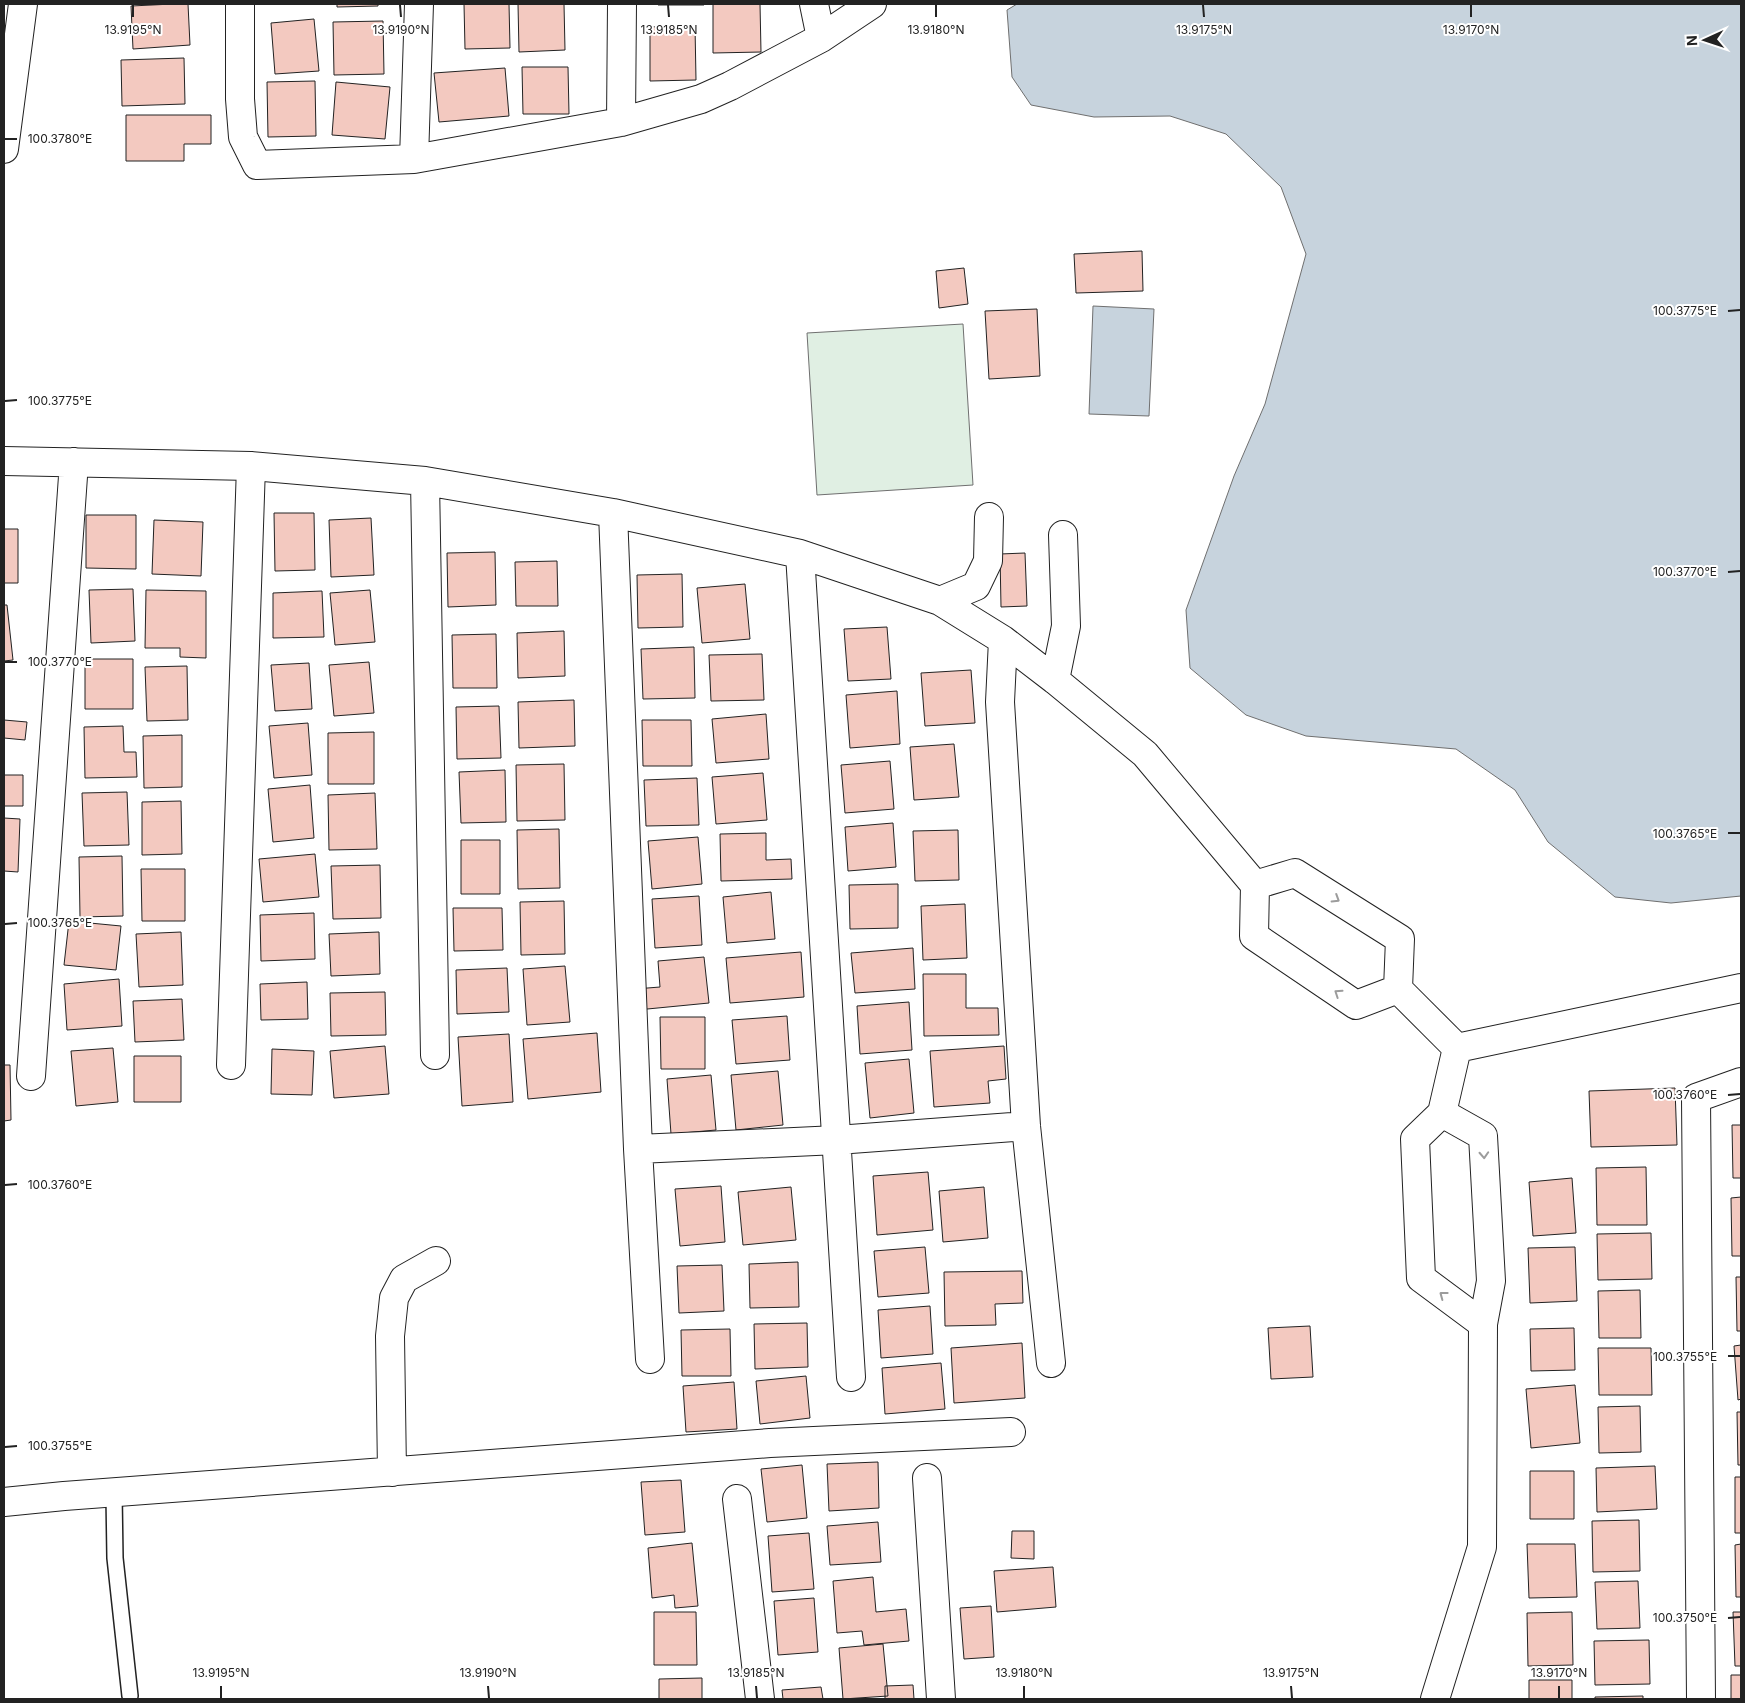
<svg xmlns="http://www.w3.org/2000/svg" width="1745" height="1703" font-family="Inter,sans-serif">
  <rect width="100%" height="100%" fill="#fff"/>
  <path fill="#e0efe3" stroke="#6f6f6f" d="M 963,324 L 973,485 L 817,495 L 807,333 Z"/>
  <path fill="#c7d3dd" stroke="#6f6f6f" d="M 1017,4 L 1741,4 L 1741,896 L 1671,903 L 1615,897 L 1548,842 L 1515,790 L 1456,749 L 1306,736 L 1246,715 L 1190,668 L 1186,610 L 1234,476 L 1265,404 L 1306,254 L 1281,187 L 1226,134 L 1170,116 L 1094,117 L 1031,105 L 1012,77 L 1007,10 Z
    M 1093,306 L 1154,309 L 1149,416 L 1089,414 Z"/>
  <path fill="#f3c9c0" stroke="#222" d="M 173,4 L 188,4 L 190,45 L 133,49 L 131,6 Z
    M 337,4 L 378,4 L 378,6 L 337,7 Z
    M 464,4 L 509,4 L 510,48 L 465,49 Z
    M 518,4 L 564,4 L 565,50 L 519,52 Z
    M 658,4 L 704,4 L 704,5 L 658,5 Z
    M 713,4 L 760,4 L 761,52 L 713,53 Z
    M 314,19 L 319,71 L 275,74 L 271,23 Z
    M 383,21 L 384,74 L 334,75 L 333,22 Z
    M 695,26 L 696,80 L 650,81 L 650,27 Z
    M 184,58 L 185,104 L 122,106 L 121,60 Z
    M 522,67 L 568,67 L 569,114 L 523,114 Z
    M 505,68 L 509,116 L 439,122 L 434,73 Z
    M 315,81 L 316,136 L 268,137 L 267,82 Z
    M 336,82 L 390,87 L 385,139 L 332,135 Z
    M 126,115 L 211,115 L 211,144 L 184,144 L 184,161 L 126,161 Z
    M 1142,251 L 1143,291 L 1076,293 L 1074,254 Z
    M 964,268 L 968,304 L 939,308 L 936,271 Z
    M 1037,309 L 1040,376 L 989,379 L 985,311 Z
    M 274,513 L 314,513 L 315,570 L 275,571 Z
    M 86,515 L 136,515 L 136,569 L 86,568 Z
    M 371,518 L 374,575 L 331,577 L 329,520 Z
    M 154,520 L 203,522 L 201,576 L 152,574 Z
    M 4,529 L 18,529 L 18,583 L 4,583 Z
    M 495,552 L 496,605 L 448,607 L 447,553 Z
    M 1025,553 L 1027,606 L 1001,607 L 1000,554 Z
    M 557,561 L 558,606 L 516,606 L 515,562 Z
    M 682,574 L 683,627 L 638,628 L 637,575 Z
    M 745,584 L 750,639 L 702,643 L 697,588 Z
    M 133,589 L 135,641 L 91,643 L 89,590 Z
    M 146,590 L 206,591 L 206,658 L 180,657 L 180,648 L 145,648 Z
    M 370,590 L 375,642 L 335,645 L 330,593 Z
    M 322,591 L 324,637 L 273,638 L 273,593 Z
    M 4,605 L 7,605 L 13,660 L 4,661 Z
    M 887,627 L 891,679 L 848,681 L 844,629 Z
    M 564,631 L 565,676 L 518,678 L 517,633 Z
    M 496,634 L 497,688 L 453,688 L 452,635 Z
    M 694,647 L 695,698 L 643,699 L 641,649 Z
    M 762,654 L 764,700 L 711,701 L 709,655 Z
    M 85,659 L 133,659 L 133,709 L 85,709 Z
    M 369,662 L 374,713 L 334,716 L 329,665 Z
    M 309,663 L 312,709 L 275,711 L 271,665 Z
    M 187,666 L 188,720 L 147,721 L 145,667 Z
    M 971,670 L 975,723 L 925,726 L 921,673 Z
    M 897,691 L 900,744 L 850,748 L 846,695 Z
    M 574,700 L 575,746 L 519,748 L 518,702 Z
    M 499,706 L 501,758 L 457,759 L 456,707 Z
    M 766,714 L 769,759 L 716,763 L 712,719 Z
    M 4,720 L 27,722 L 25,740 L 4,738 Z
    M 642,720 L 691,720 L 692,766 L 643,766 Z
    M 308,723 L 312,775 L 274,778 L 269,726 Z
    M 123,726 L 124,752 L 136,752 L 137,777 L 85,778 L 84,727 Z
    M 374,732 L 374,784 L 328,784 L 328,733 Z
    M 182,735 L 182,787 L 144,788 L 143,736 Z
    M 954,744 L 959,797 L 914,800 L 910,747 Z
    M 890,761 L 894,809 L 845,813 L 841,765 Z
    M 564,764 L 565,820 L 517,821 L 516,765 Z
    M 505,770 L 506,822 L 461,823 L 459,772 Z
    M 763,773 L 767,820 L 716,824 L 712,777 Z
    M 4,775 L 23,775 L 23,806 L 4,806 Z
    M 697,778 L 699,825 L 646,826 L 644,780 Z
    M 310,785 L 314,838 L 273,842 L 268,789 Z
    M 127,792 L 129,845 L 84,846 L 82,793 Z
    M 375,793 L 377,849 L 329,850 L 328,795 Z
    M 181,801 L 182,854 L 142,855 L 142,802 Z
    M 4,818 L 20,819 L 18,872 L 4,871 Z
    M 893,823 L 896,867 L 848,871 L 845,827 Z
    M 559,829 L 560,888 L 518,889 L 517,830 Z
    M 958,830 L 959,880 L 915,881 L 913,831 Z
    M 766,833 L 766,860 L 791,859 L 792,879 L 721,881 L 720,834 Z
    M 698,837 L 702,884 L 652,889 L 648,841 Z
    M 461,840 L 500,840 L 500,894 L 461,894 Z
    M 315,854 L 319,897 L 263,902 L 259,859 Z
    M 122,856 L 123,916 L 80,917 L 79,857 Z
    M 380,865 L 381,918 L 333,919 L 331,866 Z
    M 141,869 L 185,869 L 185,921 L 142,921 Z
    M 898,884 L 898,928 L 850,929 L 849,885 Z
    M 771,892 L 775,939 L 727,943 L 723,897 Z
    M 699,896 L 702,945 L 655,948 L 652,899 Z
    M 564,901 L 565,954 L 521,955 L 520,902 Z
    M 965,904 L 967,958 L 923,960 L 921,906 Z
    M 453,908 L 502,908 L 503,950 L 454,951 Z
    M 314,913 L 315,959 L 261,961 L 260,915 Z
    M 69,921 L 121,926 L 116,970 L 64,965 Z
    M 181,932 L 183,985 L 139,987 L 136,934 Z
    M 379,932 L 380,974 L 331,976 L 329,934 Z
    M 913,948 L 915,989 L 855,993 L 851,953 Z
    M 801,952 L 804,997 L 730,1003 L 726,958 Z
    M 704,957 L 709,1003 L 637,1010 L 635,989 L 660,987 L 658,961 Z
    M 565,966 L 570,1022 L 527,1025 L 523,969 Z
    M 507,968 L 509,1012 L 457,1014 L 456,970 Z
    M 923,974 L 966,974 L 966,1008 L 998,1008 L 999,1035 L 924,1036 Z
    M 119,979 L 122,1026 L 67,1030 L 64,984 Z
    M 307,982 L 308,1019 L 261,1020 L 260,984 Z
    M 385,992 L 386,1035 L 331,1036 L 330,993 Z
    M 182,999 L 184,1040 L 135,1042 L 133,1001 Z
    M 909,1002 L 912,1050 L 860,1054 L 857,1006 Z
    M 787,1016 L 790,1060 L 736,1064 L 732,1020 Z
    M 660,1017 L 705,1017 L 705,1069 L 661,1069 Z
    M 597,1033 L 601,1092 L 528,1099 L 523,1039 Z
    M 509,1034 L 513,1102 L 462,1106 L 458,1037 Z
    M 385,1046 L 389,1094 L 334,1098 L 330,1051 Z
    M 1004,1046 L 1006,1079 L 988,1081 L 990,1103 L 934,1107 L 930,1051 Z
    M 113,1048 L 118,1102 L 76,1106 L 71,1051 Z
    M 272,1049 L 314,1051 L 312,1095 L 271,1094 Z
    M 134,1056 L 181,1056 L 181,1102 L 134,1102 Z
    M 909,1059 L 914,1113 L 870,1118 L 865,1063 Z
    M 4,1065 L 10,1065 L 11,1120 L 4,1121 Z
    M 778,1071 L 783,1125 L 736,1130 L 731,1075 Z
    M 711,1075 L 716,1130 L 671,1134 L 667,1079 Z
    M 1675,1088 L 1677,1145 L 1591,1147 L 1589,1091 Z
    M 1732,1125 L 1741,1125 L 1741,1178 L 1733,1178 Z
    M 1646,1167 L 1647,1225 L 1597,1225 L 1596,1168 Z
    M 928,1172 L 933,1230 L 877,1235 L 873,1176 Z
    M 1572,1178 L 1576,1233 L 1533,1236 L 1529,1182 Z
    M 721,1186 L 725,1242 L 680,1246 L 675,1189 Z
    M 791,1187 L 796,1240 L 743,1245 L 738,1192 Z
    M 984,1187 L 988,1238 L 943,1242 L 939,1191 Z
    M 1741,1197 L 1741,1256 L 1732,1256 L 1731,1198 Z
    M 1651,1233 L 1652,1279 L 1598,1280 L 1597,1234 Z
    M 925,1247 L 929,1293 L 878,1297 L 874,1251 Z
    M 1575,1247 L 1577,1301 L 1530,1303 L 1528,1248 Z
    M 798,1262 L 799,1307 L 750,1308 L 749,1264 Z
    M 722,1265 L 724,1311 L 679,1313 L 677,1266 Z
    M 1022,1271 L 1023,1303 L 995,1304 L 996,1325 L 945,1326 L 944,1272 Z
    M 1736,1277 L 1741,1277 L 1741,1331 L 1737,1331 Z
    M 1640,1290 L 1641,1338 L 1599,1338 L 1598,1291 Z
    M 930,1306 L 933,1354 L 881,1358 L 878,1310 Z
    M 807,1323 L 808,1367 L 755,1369 L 754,1324 Z
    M 1310,1326 L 1313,1377 L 1271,1379 L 1268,1328 Z
    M 1574,1328 L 1575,1370 L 1531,1371 L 1530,1329 Z
    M 730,1329 L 731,1376 L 682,1376 L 681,1330 Z
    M 1022,1343 L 1025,1398 L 954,1403 L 951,1348 Z
    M 1741,1345 L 1741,1399 L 1738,1400 L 1734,1346 Z
    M 1598,1348 L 1651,1348 L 1652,1395 L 1599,1395 Z
    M 941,1363 L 945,1409 L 885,1414 L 882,1368 Z
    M 806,1376 L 810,1418 L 760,1424 L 756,1381 Z
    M 734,1382 L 737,1429 L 686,1432 L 683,1386 Z
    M 1575,1385 L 1580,1443 L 1531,1448 L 1526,1389 Z
    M 1640,1406 L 1641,1452 L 1599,1453 L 1598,1407 Z
    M 1737,1412 L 1741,1412 L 1741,1465 L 1738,1465 Z
    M 878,1462 L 879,1508 L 829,1511 L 827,1464 Z
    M 802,1465 L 807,1518 L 767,1522 L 761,1469 Z
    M 1655,1466 L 1657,1509 L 1597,1512 L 1596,1468 Z
    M 1530,1471 L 1574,1471 L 1574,1519 L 1530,1519 Z
    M 1735,1477 L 1741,1477 L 1741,1533 L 1735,1533 Z
    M 681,1480 L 685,1532 L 645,1535 L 641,1482 Z
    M 1639,1520 L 1640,1571 L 1593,1572 L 1592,1521 Z
    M 878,1522 L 881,1562 L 830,1565 L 827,1526 Z
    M 1012,1531 L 1034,1531 L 1034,1559 L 1011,1558 Z
    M 809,1533 L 814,1589 L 772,1592 L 768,1536 Z
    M 692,1543 L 698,1606 L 675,1608 L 674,1595 L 652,1598 L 648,1548 Z
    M 1527,1544 L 1575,1544 L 1577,1597 L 1529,1598 Z
    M 1741,1544 L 1741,1597 L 1736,1597 L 1735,1545 Z
    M 1053,1567 L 1056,1607 L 997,1612 L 994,1571 Z
    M 873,1577 L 876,1612 L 906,1609 L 909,1641 L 864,1645 L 862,1631 L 837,1633 L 833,1581 Z
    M 1638,1581 L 1640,1628 L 1597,1629 L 1595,1582 Z
    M 814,1598 L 818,1652 L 778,1655 L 774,1601 Z
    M 991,1606 L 994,1657 L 964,1659 L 960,1608 Z
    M 654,1612 L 696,1612 L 697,1665 L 654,1665 Z
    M 1572,1612 L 1573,1665 L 1528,1666 L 1527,1613 Z
    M 1733,1612 L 1741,1612 L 1741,1666 L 1735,1666 Z
    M 1649,1640 L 1650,1684 L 1595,1685 L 1594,1641 Z
    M 883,1644 L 888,1696 L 843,1699 L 839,1648 Z
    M 1731,1675 L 1741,1675 L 1741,1699 L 1731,1699 Z
    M 702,1678 L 702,1699 L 659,1699 L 659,1679 Z
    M 1529,1680 L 1572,1680 L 1572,1699 L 1529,1699 Z
    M 913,1685 L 914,1699 L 885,1699 L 885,1686 Z
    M 821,1687 L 823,1699 L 783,1699 L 782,1690 Z
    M 1643,1696 L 1643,1699 L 1595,1699 L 1595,1697 Z"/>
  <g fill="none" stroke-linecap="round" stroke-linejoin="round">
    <g stroke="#222" stroke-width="18">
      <path id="lane" d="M 114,1494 L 115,1558 L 130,1696"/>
    </g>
    <g stroke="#222" stroke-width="30">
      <path id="street" d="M 240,4 L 240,99 L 243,137 L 257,165 L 414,159 L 621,122 L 701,99 L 730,86 L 821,38 L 872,4
        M 814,4 L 821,38
        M 621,122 L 622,4
        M 4,149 L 23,4
        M 414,159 L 419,4
        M 4,461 L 251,466 L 425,481 L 613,513 L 800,554 L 940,601 L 1003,640 L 1055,680 L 1145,754 L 1255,885 L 1254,936 L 1356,1005 L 1398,989
        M 425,481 L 435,1055
        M 613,513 L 638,1149 L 650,1359
        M 800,554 L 851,1377
        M 940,601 L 976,586 L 988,561 L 989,517
        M 1003,640 L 1000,702 L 1026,1126 L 1051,1363
        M 1055,680 L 1066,626 L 1063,535
        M 1255,885 L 1295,873 L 1400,939 L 1398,989 L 1457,1048 L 1442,1113 L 1415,1139 L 1421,1278 L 1483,1324
        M 1457,1048 L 1741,988
        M 231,1065 L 251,466
        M 31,1076 L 74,462
        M 638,1149 L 837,1140 L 1026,1126
        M 392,1472 L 390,1336 L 394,1298 L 404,1279 L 436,1261
        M 927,1478 L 941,1699
        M 737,1499 L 760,1699
        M 4,1502 L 64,1496 L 770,1443 L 1011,1432
        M 1435,1699 L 1482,1547 L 1483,1324 L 1491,1281 L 1483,1136 L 1442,1113
        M 1701,1699 L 1696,1098 L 1741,1082"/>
    </g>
    <use href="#lane" stroke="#fff" stroke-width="15"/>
    <use href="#street" stroke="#fff" stroke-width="28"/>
  </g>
  <defs><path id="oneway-chevron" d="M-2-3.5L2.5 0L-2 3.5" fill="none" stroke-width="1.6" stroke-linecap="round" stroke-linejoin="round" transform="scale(1.25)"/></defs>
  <g stroke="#9c9c9c">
    <use href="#oneway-chevron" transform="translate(1336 899) rotate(32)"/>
    <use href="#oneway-chevron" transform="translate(1338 993) rotate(-146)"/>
    <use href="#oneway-chevron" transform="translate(1484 1155) rotate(87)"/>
    <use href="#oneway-chevron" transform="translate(1443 1295) rotate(-143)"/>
  </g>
  <path fill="none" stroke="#222" stroke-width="2" d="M 133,5 L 133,17M 400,5 L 401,17M 668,5 L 669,17M 936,5 L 936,17M 1203,5 L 1204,17M 1471,5 L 1471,17M 5,139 L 17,139M 1728,311 L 1740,310M 5,401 L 17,400M 1728,572 L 1740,571M 5,662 L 17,662M 1728,833 L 1740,833M 5,924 L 17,923M 1728,1095 L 1740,1094M 5,1185 L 17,1184M 1728,1356 L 1740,1356M 5,1447 L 17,1446M 1728,1618 L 1740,1617M 221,1686 L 221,1698M 488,1686 L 489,1698M 756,1686 L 757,1698M 1024,1686 L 1024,1698M 1291,1686 L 1292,1698M 1559,1686 L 1559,1698"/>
  <g font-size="12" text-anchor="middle" fill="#222" stroke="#fff" stroke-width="4" stroke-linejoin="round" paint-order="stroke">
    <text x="133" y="34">13.9195°N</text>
    <text x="401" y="34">13.9190°N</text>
    <text x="669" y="34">13.9185°N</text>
    <text x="936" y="34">13.9180°N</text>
    <text x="1471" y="34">13.9170°N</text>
    <text x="1204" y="34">13.9175°N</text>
    <text x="60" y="143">100.3780°E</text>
    <text x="1685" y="315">100.3775°E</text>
    <text x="60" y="405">100.3775°E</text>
    <text x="1685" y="576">100.3770°E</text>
    <text x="60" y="666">100.3770°E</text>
    <text x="1685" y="838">100.3765°E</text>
    <text x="60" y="927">100.3765°E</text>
    <text x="1685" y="1099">100.3760°E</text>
    <text x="60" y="1189">100.3760°E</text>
    <text x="1685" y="1361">100.3755°E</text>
    <text x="60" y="1450">100.3755°E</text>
    <text x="1685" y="1622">100.3750°E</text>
    <text x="221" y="1677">13.9195°N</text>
    <text x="488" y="1677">13.9190°N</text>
    <text x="756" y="1677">13.9185°N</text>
    <text x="1024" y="1677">13.9180°N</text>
    <text x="1291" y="1677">13.9175°N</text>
    <text x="1559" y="1677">13.9170°N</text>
  </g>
  <rect width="1745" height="1703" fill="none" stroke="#222222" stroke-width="10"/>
  <g transform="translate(1705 40) rotate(267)" stroke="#ffffff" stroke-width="4" paint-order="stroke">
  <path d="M0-4L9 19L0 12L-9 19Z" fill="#222222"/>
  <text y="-8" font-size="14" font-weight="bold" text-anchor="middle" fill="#222222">N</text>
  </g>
</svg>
